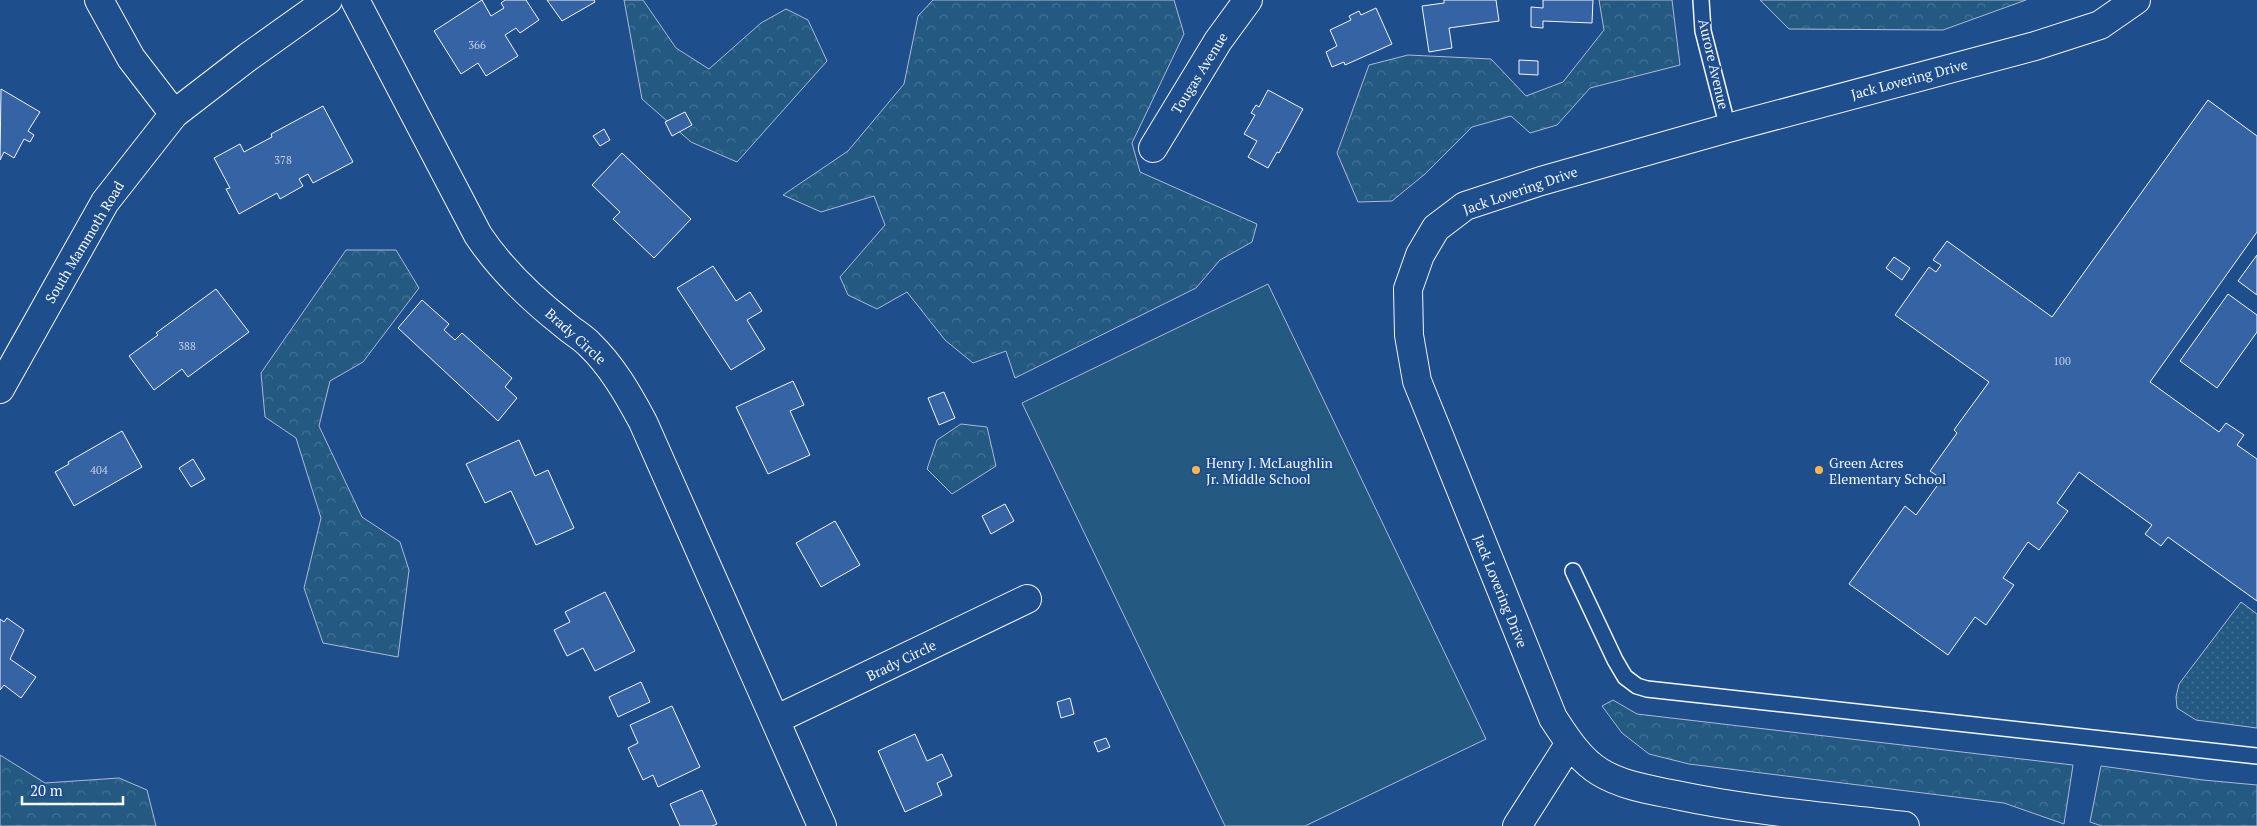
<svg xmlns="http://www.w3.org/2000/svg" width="2257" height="826" font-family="'PT Serif',serif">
  <defs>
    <pattern id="green-dots" width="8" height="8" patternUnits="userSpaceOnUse" patternTransform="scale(1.25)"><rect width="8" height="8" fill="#245a82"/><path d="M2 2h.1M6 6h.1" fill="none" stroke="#447295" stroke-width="1.8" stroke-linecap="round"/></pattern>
    <pattern id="forest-crowns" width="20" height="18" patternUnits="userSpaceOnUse" patternTransform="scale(1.25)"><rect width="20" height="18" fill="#245a82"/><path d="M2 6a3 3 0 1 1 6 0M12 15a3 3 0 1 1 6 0" fill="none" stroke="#447295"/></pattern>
  </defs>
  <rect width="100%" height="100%" fill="#1f4e8c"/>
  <path fill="url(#green-dots)" stroke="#a8bbd7" d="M 2241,602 L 2257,614 L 2257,728 L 2196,720 L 2177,708 L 2176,697 L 2179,684 Z"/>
  <path fill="url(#forest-crowns)" stroke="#a8bbd7" d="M 624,0 L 643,0 L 676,48 L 709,69 L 761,23 L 786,9 L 808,20 L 827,61 L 737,162 L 691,142 L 642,99 Z
    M 933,0 L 1174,0 L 1184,34 L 1132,143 L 1140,172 L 1257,224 L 1252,242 L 1220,260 L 1196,288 L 1015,378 L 1006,351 L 973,363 L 945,340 L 907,292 L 877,309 L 848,295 L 840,277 L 885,225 L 874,196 L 821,212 L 783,195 L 848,151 L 904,84 L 918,16 Z
    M 1599,0 L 1672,0 L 1680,65 L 1590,88 L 1557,125 L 1530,133 L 1511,116 L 1472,127 L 1425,174 L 1392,201 L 1358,202 L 1337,153 L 1369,65 L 1408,55 L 1491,59 L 1526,96 L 1563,82 L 1604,30 Z
    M 1760,0 L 2026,0 L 1943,30 L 1789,29 Z
    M 346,250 L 396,250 L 419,288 L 363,362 L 330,381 L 319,426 L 362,517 L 400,542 L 409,570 L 398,657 L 323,643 L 304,588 L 321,518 L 296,438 L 265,417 L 261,373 Z
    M 961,424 L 987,427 L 996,466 L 952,494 L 927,469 L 937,440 Z
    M 1613,700 L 1637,714 L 2073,765 L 2064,824 L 2004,803 L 1689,764 L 1649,754 L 1622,733 L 1602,706 Z
    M 0,755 L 45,783 L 119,778 L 147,790 L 156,826 L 0,826 Z
    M 2101,766 L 2203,780 L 2257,785 L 2257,826 L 2102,826 L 2090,822 Z"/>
  <path fill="#245a82" stroke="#a8bbd7" d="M 1268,284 L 1486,739 L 1305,826 L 1225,826 L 1022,403 Z"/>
  <path fill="#3563a3" stroke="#f2f6ff" d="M 482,0 L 491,16 L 504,8 L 501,3 L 505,0 L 526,0 L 539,20 L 520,33 L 516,28 L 505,35 L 518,56 L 486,76 L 478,63 L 461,74 L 434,31 Z
    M 547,0 L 594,0 L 595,2 L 562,21 Z
    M 1444,0 L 1496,0 L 1499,21 L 1449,28 L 1452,48 L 1429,52 L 1422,6 L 1444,3 Z
    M 1543,0 L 1593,0 L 1592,23 L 1543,21 L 1543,28 L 1531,27 L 1531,7 L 1543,8 Z
    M 1376,8 L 1392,44 L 1345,65 L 1344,62 L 1332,67 L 1326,52 L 1337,46 L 1330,30 L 1351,20 L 1349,16 L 1359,11 L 1361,15 Z
    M 1519,60 L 1538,61 L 1538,75 L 1519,74 Z
    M 1,89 L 40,112 L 28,131 L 34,135 L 30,142 L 24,139 L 14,158 L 4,152 L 0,160 Z
    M 1268,90 L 1303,109 L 1279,153 L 1277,152 L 1268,168 L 1248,157 L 1257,141 L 1244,134 L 1255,115 L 1251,113 L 1256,105 L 1259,107 Z
    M 2208,100 L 2257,136 L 2257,232 L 2150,382 L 2219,432 L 2226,423 L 2244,435 L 2237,445 L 2257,459 L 2257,601 L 2168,537 L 2161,546 L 2145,534 L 2152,525 L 2079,472 L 2057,503 L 2068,511 L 2039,550 L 2028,542 L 2003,578 L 2014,585 L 1986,625 L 1975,617 L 1948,655 L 1849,584 L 1905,506 L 1916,515 L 1942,479 L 1930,471 L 1957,433 L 1954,430 L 1959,423 L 1989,382 L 1895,315 L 1929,267 L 1936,272 L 1941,265 L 1933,260 L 1947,241 L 2052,317 Z
    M 323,106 L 353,162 L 313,183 L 308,174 L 299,179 L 303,186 L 280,199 L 277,193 L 239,214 L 226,189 L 230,188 L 214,158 L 240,144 L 244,152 L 272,137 L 271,134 Z
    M 685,112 L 692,125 L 672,136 L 665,122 Z
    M 604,129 L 610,140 L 600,146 L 593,136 Z
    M 622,153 L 691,219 L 654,258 L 613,219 L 620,212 L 592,185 Z
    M 2257,255 L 2257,295 L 2238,281 Z
    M 1894,257 L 1910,268 L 1902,280 L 1886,268 Z
    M 713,266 L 736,301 L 750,292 L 762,311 L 747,320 L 765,349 L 731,370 L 677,288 Z
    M 216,289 L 249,332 L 188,377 L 182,369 L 154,390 L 129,356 L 158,335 L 156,333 Z
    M 2228,294 L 2257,315 L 2257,332 L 2217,388 L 2180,361 Z
    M 422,300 L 449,324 L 444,330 L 455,340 L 462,333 L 512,378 L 505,387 L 517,398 L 498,421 L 398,328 Z
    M 793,381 L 804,405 L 790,411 L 810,455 L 768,474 L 736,407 Z
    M 944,392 L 955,418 L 939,425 L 928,398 Z
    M 122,431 L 142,467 L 74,506 L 55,472 L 69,464 L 68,462 Z
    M 519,440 L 535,476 L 548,470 L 574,528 L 536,545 L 511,491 L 485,503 L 466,464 Z
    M 193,459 L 205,479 L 191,487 L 179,468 Z
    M 1005,504 L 1014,521 L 991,534 L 982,516 Z
    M 835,521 L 860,565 L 821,587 L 796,543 Z
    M 605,592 L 635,651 L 595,671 L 583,648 L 567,656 L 554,630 L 570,622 L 565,612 Z
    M 7,618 L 24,630 L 10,659 L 36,677 L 21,698 L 4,685 L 0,690 L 0,619 L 4,622 Z
    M 641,682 L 650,702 L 618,717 L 609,697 Z
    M 1070,698 L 1074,714 L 1061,718 L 1057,702 Z
    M 672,706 L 700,767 L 658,787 L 653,775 L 643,780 L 628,748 L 638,743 L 630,725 Z
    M 915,734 L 927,761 L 942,754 L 952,776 L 937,783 L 942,795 L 905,812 L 878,751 Z
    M 1106,738 L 1110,747 L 1098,752 L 1094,742 Z
    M 702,790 L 717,824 L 712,826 L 680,826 L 670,804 Z"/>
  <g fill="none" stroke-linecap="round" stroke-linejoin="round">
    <g stroke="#f2f6ff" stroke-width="18">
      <path id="service" d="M 1701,0 L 1703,31 L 1728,128
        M 1573,571 L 1615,660 L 1625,677 L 1637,686 L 1647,689 L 2257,756"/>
    </g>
    <g stroke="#f2f6ff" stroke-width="30">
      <path id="minor" d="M 355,0 L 478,235 C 502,271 532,299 565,325 C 573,332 582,337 589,344 C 612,366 628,394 643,422 L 822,826
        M 1153,148 L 1218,41 L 1248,0
        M 775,720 L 1027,599
        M 1517,826 L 1570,743
        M 1905,826 C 1829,817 1751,811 1676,795 C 1651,790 1623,786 1600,772 C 1580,760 1566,738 1553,718 L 1417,381 L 1409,335 L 1408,289 L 1420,255 L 1436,228 L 1465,206 L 1541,181 L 1728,128 L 2035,46 L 2100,25 L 2136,0"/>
    </g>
    <g stroke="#f2f6ff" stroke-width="30">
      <path id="tertiary" d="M 99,0 L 131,58 L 174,114"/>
    </g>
    <g stroke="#f2f6ff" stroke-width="30">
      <path id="secondary" d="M 0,389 L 105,202 L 174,114 L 248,57 L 328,0"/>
    </g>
    <use href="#service" stroke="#1f4e8c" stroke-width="15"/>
    <use href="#minor" stroke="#1f4e8c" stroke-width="28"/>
    <use href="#tertiary" stroke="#1f4e8c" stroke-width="28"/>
    <use href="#secondary" stroke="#1f4e8c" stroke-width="28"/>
  </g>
  <g fill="#ffb74d" stroke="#1f4e8c" stroke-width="2">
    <circle cx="1196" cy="470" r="5"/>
    <circle cx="1819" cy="470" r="5"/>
  </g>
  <g text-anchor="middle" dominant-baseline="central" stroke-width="4" stroke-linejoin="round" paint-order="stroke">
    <g font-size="11" fill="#c3d1e8">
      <text x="477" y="45">366</text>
      <text x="283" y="160">378</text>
      <text x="187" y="346">388</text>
      <text x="2062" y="361">100</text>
      <text x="99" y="470">404</text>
    </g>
    <g font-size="14" fill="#f2f6ff" stroke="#1f4e8c">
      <text transform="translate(1714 64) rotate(77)">Aurore Avenue</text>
      <text transform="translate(1199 73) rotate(-58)">Tougas Avenue</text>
      <text transform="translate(1909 79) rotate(-15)">Jack Lovering Drive</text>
      <text transform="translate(1520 190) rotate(-19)">Jack Lovering Drive</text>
      <text transform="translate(84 242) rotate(-59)">South Mammoth Road</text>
      <text transform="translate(576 336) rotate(42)">Brady Circle</text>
      <text transform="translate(1501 591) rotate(68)">Jack Lovering Drive</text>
      <text transform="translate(901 660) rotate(-26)">Brady Circle</text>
    </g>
    <g font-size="14" fill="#f2f6ff" stroke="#1f4e8c" text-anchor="start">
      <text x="1206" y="462">Henry J. McLaughlin<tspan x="1206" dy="16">Jr. Middle School</tspan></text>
      <text x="1829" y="462">Green Acres<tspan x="1829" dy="16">Elementary School</tspan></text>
    </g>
  </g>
  <path d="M22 796v8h101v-8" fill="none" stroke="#f2f6ff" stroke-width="2.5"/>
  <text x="30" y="796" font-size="15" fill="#f2f6ff" stroke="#1f4e8c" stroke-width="4" paint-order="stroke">20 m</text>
</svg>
